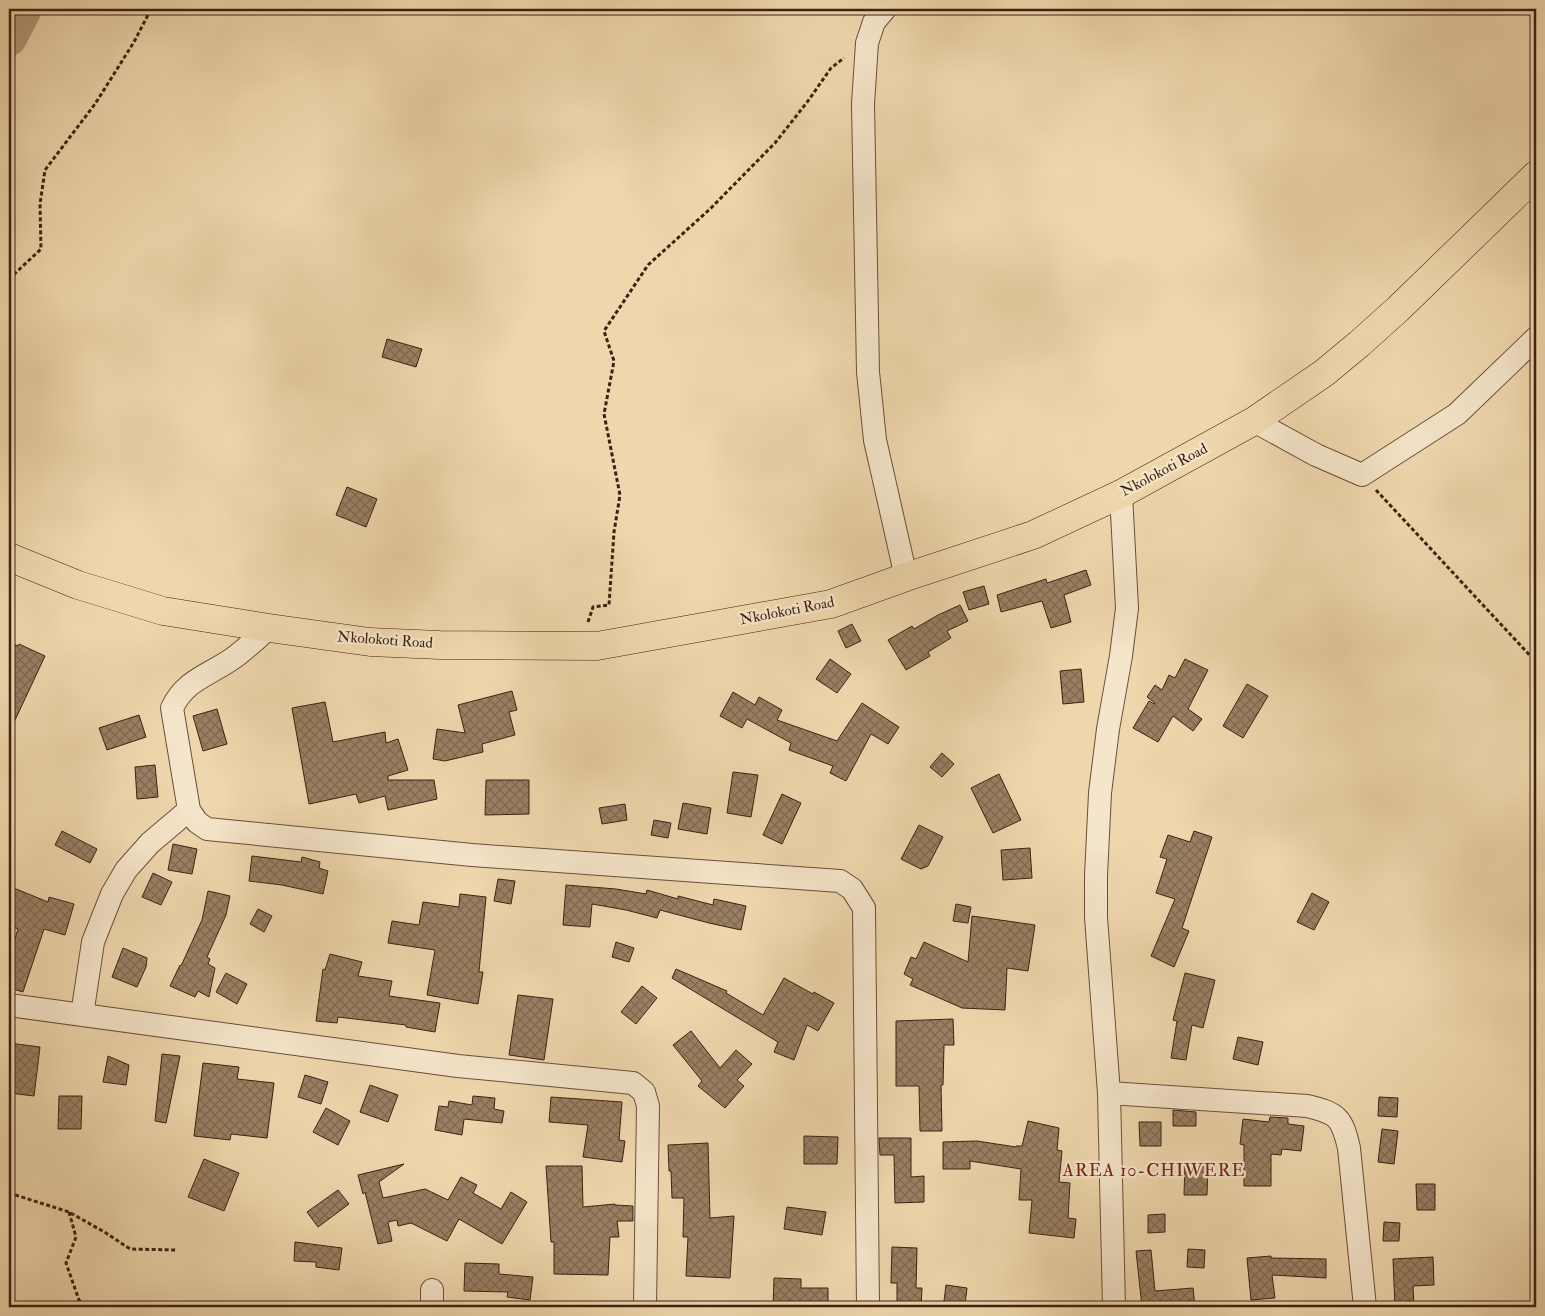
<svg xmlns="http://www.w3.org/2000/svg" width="1545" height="1316" font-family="'IM FELL Double Pica',serif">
  <defs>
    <pattern id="building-cross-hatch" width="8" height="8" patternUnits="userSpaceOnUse" patternTransform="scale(1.25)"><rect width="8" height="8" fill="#9a8063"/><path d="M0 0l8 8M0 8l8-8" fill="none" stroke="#7f6850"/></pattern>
  </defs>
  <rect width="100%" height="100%" fill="#efd7ad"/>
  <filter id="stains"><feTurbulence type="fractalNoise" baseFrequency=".004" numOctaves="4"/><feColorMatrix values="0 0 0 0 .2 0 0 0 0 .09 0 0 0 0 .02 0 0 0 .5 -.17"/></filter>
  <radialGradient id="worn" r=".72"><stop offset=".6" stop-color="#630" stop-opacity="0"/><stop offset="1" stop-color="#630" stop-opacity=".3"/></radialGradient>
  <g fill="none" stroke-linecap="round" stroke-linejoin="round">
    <path stroke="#b39978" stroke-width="36" d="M 9,38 L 24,9"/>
  </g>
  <path fill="url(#building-cross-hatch)" stroke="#3e2112" d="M 387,339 L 422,349 L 416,367 L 382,357 Z
    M 347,487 L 377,499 L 366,527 L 336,515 Z
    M 1086,570 L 1091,585 L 1064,595 L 1071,622 L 1051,628 L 1042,601 L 1001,612 L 997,595 L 1046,579 L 1047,583 Z
    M 984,586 L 989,604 L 969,610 L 963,592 Z
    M 960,605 L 968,621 L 947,631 L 951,638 L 928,652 L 930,656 L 906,670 L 888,640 L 912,626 L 914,629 L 938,615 Z
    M 852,624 L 861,641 L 846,648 L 838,631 Z
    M 9,642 L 18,646 L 19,644 L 45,656 L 9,733 Z
    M 830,659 L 851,674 L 837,693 L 816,679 Z
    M 1185,659 L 1208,670 L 1188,709 L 1202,719 L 1193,731 L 1173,716 L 1158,742 L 1133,728 L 1149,701 L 1154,704 L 1155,703 L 1147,697 L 1155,685 L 1162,690 L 1169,675 L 1175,678 Z
    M 1081,669 L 1084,702 L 1063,704 L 1060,671 Z
    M 1247,684 L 1268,696 L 1243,738 L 1223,726 Z
    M 512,691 L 517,710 L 509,712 L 515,735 L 482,744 L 483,752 L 445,761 L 433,759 L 437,729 L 465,733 L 458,705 Z
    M 733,692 L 755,705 L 759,697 L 782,710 L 777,720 L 837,741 L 862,703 L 899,727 L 888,744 L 871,734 L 846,781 L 830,773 L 833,766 L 789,750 L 791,743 L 747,719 L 742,728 L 720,716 Z
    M 325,702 L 333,742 L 385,732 L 386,743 L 398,739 L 408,770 L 388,776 L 388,780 L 434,780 L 437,799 L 388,810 L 385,796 L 359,803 L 356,794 L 309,804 L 292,708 Z
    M 217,709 L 227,744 L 203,751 L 193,716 Z
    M 139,715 L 146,737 L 107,750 L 99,728 Z
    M 942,753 L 954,764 L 942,777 L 930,767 Z
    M 155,765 L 158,797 L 137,799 L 135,767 Z
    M 733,772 L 758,775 L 751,817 L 727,813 Z
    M 999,774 L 1021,820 L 993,833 L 971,788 Z
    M 486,780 L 529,780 L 529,814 L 485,815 Z
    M 782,794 L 801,803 L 782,844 L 763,835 Z
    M 683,803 L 711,808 L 707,834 L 678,829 Z
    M 625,804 L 627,820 L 602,824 L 599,808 Z
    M 654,820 L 671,823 L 668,838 L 651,835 Z
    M 919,825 L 943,837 L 928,866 L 921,869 L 901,859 Z
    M 62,831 L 97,849 L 90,863 L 55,845 Z
    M 1194,831 L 1212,837 L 1182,928 L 1189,931 L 1174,967 L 1151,956 L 1175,899 L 1156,893 L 1167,859 L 1160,857 L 1168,835 L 1190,842 Z
    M 173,844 L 197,849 L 192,874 L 168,870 Z
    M 1030,848 L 1032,878 L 1003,880 L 1001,850 Z
    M 252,856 L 301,862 L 302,857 L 320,862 L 319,868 L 328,871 L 323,894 L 282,885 L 249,881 Z
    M 153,873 L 172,882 L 161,905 L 142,897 Z
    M 498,879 L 515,881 L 511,904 L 494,901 Z
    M 566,885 L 616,889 L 646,894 L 647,890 L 678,899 L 678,896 L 713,905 L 714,899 L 746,906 L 741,930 L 709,923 L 660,910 L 657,918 L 626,910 L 592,904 L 590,927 L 563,925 Z
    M 9,886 L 48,902 L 49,897 L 74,904 L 65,935 L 44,929 L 23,992 L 9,988 L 9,957 L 18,929 L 9,925 Z
    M 208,891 L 230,896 L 226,915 L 207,957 L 210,959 L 208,964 L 215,968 L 209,997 L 198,991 L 195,997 L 170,986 L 180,965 L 181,966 L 202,920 Z
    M 1312,893 L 1329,902 L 1314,930 L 1297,922 Z
    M 460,894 L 486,897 L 479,972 L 483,972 L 478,1004 L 427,995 L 435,950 L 388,943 L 392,921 L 419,925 L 423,902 L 459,907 Z
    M 956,904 L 971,907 L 968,923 L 953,921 Z
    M 258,909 L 272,916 L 264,932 L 250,924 Z
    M 972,916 L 1035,925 L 1028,971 L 1007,968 L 1005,1010 L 962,1008 L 910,985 L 913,979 L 904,974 L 911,957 L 916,959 L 924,942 L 968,962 Z
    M 616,942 L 634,948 L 629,962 L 612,957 Z
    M 123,948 L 147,958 L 146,967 L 137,987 L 112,977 Z
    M 330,954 L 362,962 L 358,976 L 392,981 L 389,996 L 440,1003 L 435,1032 L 406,1027 L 406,1025 L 338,1017 L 337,1023 L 316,1021 L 323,969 L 325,970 Z
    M 676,969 L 727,991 L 726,993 L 763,1015 L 784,978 L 813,994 L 814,992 L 834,1003 L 818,1031 L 807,1025 L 794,1060 L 774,1052 L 778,1042 L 672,978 Z
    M 226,973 L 247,984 L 237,1004 L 216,992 Z
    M 1185,973 L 1215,980 L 1203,1028 L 1192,1025 L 1186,1060 L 1171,1058 L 1177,1021 L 1173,1020 Z
    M 642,986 L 657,998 L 636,1024 L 621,1012 Z
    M 518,995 L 553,999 L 544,1060 L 509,1055 Z
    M 953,1019 L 954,1045 L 944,1045 L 943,1085 L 941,1085 L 942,1131 L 920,1131 L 919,1086 L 896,1086 L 896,1021 Z
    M 691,1031 L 720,1068 L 736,1050 L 752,1064 L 737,1080 L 744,1086 L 725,1108 L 698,1086 L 702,1081 L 673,1045 Z
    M 1238,1037 L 1263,1042 L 1258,1065 L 1233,1059 Z
    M 9,1043 L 40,1047 L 34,1096 L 9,1093 Z
    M 162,1054 L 180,1056 L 166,1123 L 155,1121 Z
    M 108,1056 L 129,1065 L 126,1085 L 103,1082 Z
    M 203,1063 L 239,1067 L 237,1079 L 274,1083 L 267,1138 L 231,1134 L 230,1140 L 194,1136 Z
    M 305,1075 L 328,1082 L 321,1104 L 298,1097 Z
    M 370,1085 L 398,1095 L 388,1122 L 360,1112 Z
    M 59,1096 L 82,1096 L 81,1129 L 58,1129 Z
    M 473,1096 L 495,1098 L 494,1109 L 504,1111 L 502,1123 L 464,1119 L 462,1135 L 435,1130 L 439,1106 L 448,1107 L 449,1101 L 472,1105 Z
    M 551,1097 L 622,1102 L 619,1140 L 625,1141 L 622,1162 L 583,1157 L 588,1125 L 549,1122 Z
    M 1379,1097 L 1398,1098 L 1397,1117 L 1378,1116 Z
    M 326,1108 L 350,1121 L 338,1145 L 313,1132 Z
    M 1173,1110 L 1196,1112 L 1196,1126 L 1173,1126 Z
    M 1270,1117 L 1288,1118 L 1288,1124 L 1304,1126 L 1301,1151 L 1282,1149 L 1281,1155 L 1271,1154 L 1271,1186 L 1244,1186 L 1244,1145 L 1240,1144 L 1243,1119 L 1269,1122 Z
    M 1028,1121 L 1059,1128 L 1057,1150 L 1062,1151 L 1059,1182 L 1070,1183 L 1068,1218 L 1076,1219 L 1074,1238 L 1029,1233 L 1032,1200 L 1019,1200 L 1021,1169 L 970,1161 L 970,1169 L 943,1169 L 943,1142 L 977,1141 L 1016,1147 L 1016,1146 L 1022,1146 Z
    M 1139,1122 L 1161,1122 L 1161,1146 L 1140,1146 Z
    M 1382,1129 L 1398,1131 L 1394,1164 L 1378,1162 Z
    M 804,1136 L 838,1137 L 837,1164 L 804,1164 Z
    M 879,1138 L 911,1138 L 911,1177 L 924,1176 L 924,1202 L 895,1203 L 894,1155 L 880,1155 Z
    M 708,1143 L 710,1218 L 734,1216 L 730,1278 L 686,1276 L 688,1237 L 683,1237 L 684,1198 L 672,1198 L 671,1171 L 669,1171 L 668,1145 Z
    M 204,1159 L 239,1173 L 224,1211 L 188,1197 Z
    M 1185,1163 L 1208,1163 L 1207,1195 L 1184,1195 Z
    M 404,1164 L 379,1182 L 383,1198 L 425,1189 L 448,1200 L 461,1177 L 477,1185 L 473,1193 L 501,1209 L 511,1192 L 527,1202 L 502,1244 L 459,1219 L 447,1241 L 411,1223 L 398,1226 L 397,1220 L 388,1222 L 392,1241 L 378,1244 L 365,1192 L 363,1194 L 358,1175 Z
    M 546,1166 L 582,1166 L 583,1207 L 615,1204 L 615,1205 L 633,1206 L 633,1221 L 617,1221 L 619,1237 L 610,1237 L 608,1275 L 554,1274 L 554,1242 L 551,1242 Z
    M 1416,1184 L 1435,1184 L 1435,1210 L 1417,1210 Z
    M 338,1190 L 349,1204 L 318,1227 L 307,1212 Z
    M 787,1207 L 826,1212 L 822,1235 L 784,1229 Z
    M 1165,1214 L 1165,1232 L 1148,1233 L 1148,1215 Z
    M 1384,1222 L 1400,1223 L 1399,1241 L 1383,1241 Z
    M 295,1242 L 342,1248 L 339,1270 L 316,1267 L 316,1262 L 294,1261 Z
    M 892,1247 L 917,1248 L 916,1288 L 922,1288 L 921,1307 L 897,1307 L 897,1283 L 891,1283 Z
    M 1188,1249 L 1205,1250 L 1204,1268 L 1187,1267 Z
    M 1151,1250 L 1155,1291 L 1193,1288 L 1195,1307 L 1142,1307 L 1136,1251 Z
    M 1271,1256 L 1271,1258 L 1326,1259 L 1326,1278 L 1272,1275 L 1275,1298 L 1251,1300 L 1247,1258 Z
    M 1433,1257 L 1434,1285 L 1413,1286 L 1414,1307 L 1395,1307 L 1393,1259 Z
    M 465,1263 L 499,1264 L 499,1274 L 533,1277 L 530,1300 L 507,1297 L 508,1292 L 464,1291 Z
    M 774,1278 L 801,1279 L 801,1288 L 828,1288 L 828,1307 L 773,1307 Z
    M 946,1285 L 967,1288 L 965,1304 L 944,1301 Z"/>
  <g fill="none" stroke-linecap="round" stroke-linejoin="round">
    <g stroke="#6a4e39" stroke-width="24">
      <path id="minor" d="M 885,9 L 874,22 L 867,43 L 863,104 L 868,372 L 875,440 L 906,577
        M 1254,421 L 1316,455 L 1362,475 L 1457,414 L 1536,338
        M 269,628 C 257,638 245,650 232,659 C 209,675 185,680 172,708 L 189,810 L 197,822 L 207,829 L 472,855 L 840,881 L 852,889 L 864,908 L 868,1307
        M 9,1005 L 458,1066 L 633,1083 L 644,1092 L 648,1106 L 645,1307
        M 82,1015 L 93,942 L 112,894 L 126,870 L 150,843 L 189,810
        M 1109,1093 L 1307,1106 C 1338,1113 1342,1118 1349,1148 L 1365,1307
        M 432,1290 L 432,1307
        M 1114,1307 L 1109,1093 L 1096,917 L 1096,876 L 1100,793 L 1108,729 L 1121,656 L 1127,608 L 1121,494"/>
    </g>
    <g stroke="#3e2112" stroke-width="29">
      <path id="major" d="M 9,557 L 78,585 L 163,611 L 269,628 L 370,642 L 440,645 L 597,646 L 831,604 L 906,577 L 1033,535 L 1121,494 L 1254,421 L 1324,373 L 1359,344 L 1398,309 L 1536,175"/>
    </g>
    <path stroke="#3e2112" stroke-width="3" stroke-dasharray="4 2.5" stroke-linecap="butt" d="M 9,279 L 41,249 L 40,204 L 45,170 L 95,104 L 134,42 L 151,9
      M 1376,490 L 1536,662
      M 588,622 L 593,607 L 609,605 L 614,532 L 620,495 L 604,414 L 614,361 L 604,331 L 648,265 L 710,209 L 775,143 L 808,101 L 831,68 L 844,58
      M 9,1193 L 69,1212 L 106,1233 L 130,1249 L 176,1250
      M 69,1212 L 76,1237 L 66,1263 L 79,1300 L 86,1307"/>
    <use href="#minor" stroke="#f5e5ca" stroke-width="22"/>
    <use href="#major" stroke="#efd7ad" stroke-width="28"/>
  </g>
  <g text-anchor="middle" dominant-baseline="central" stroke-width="4.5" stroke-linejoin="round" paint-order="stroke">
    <g font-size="15" fill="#3e2112" stroke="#f5e5ca">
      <text transform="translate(1164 470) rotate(-28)">Nkolokoti Road</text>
      <text transform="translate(787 611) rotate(-11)">Nkolokoti Road</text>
      <text transform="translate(385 640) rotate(4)">Nkolokoti Road</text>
    </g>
    <g font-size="18" letter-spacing="1" fill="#7a1f14" stroke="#f5e5ca">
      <text x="1154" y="1170">AREA 10-CHIWERE</text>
    </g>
  </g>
  <rect width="1545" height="1316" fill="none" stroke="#efd7ad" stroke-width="30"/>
  <rect x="10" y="10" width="1525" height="1296" fill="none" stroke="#3e2112" stroke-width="2.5"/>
  <rect x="15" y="15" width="1515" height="1286" fill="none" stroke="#3e2112"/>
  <rect width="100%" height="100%" filter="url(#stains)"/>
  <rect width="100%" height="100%" fill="url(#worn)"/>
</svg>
